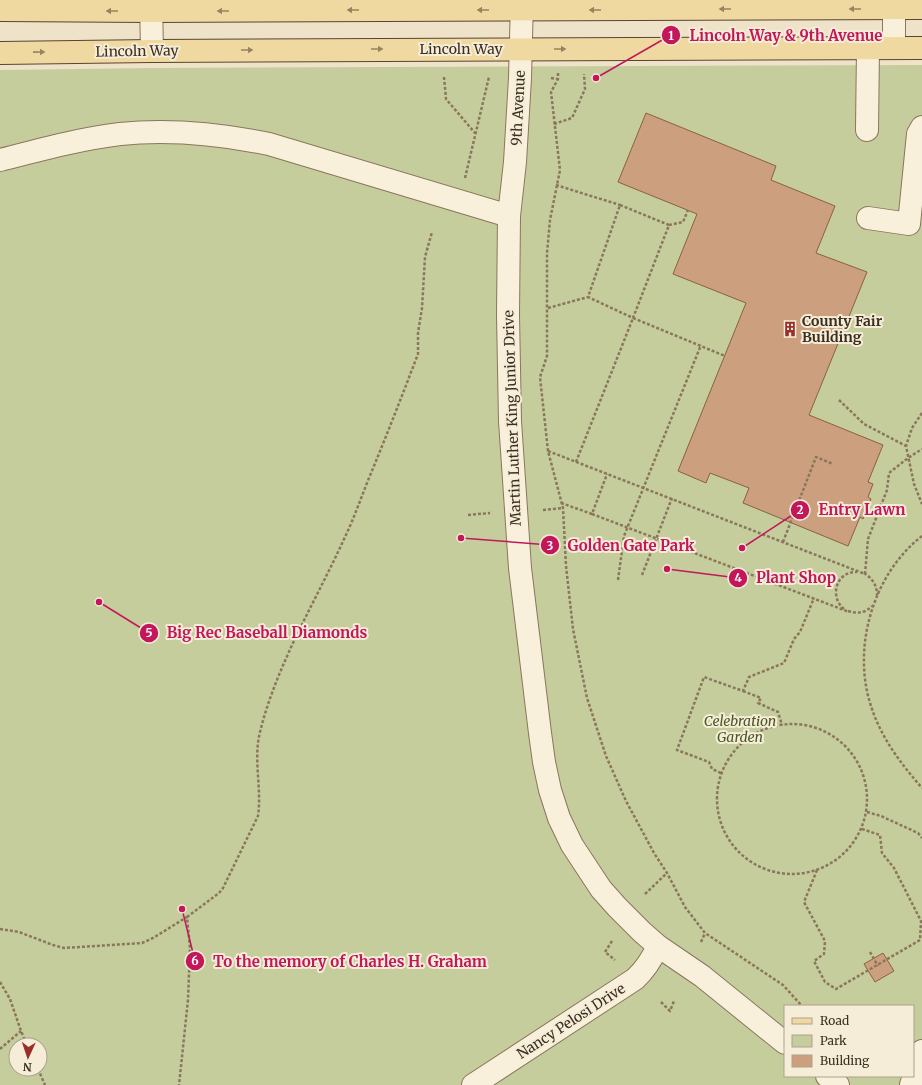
<svg xmlns="http://www.w3.org/2000/svg" width="922" height="1085" font-family="Merriweather,serif">
  <rect width="100%" height="100%" fill="#eee3c8"/>
  <path fill="#c6cd9c" fill-rule="evenodd" d="M 922,65 L 922,1085 L 0,1085 L 0,70 L 151,68 ZM 785,1006 L 913,1006 L 913,1076 L 785,1076 ZM 16,1045 L 40,1045 L 40,1069 L 16,1069 Z"/>
  <path fill="#cca07e" stroke="#896043" d="M 646,113 L 776,166 L 771,180 L 835,206 L 816,253 L 867,272 L 809,415 L 883,445 L 868,482 L 873,484 L 868,497 L 871,499 L 863,519 L 860,517 L 848,546 L 743,503 L 749,488 L 710,473 L 706,483 L 678,471 L 746,303 L 673,274 L 697,214 L 618,182 Z
    M 883,953 L 894,971 L 875,982 L 864,964 Z"/>
  <g fill="none" stroke-linecap="round" stroke-linejoin="round">
    <g stroke="#8a765d" stroke-width="24">
      <path id="minor" d="M 151,0 L 152,51
        M 522,0 L 520,78 L 515,162 L 509,216 L 508,315 L 510,421 L 520,568 L 540,733 L 544,762 L 550,790 L 559,818 L 572,845 L 601,889 L 617,907 L 642,932 L 658,946 L 702,976 L 785,1043
        M 894,0 L 894,48
        M 867,130 L 868,48
        M 0,160 C 39,150 79,139 120,134 C 170,129 220,134 269,144 L 509,216
        M 868,218 L 909,224 L 918,134 L 922,127
        M 827,1076 L 838,1085
        M 473,1085 L 635,979 C 646,969 652,959 658,946
        M 911,1085 L 922,1051"/>
    </g>
    <g stroke="#584431" stroke-width="24">
      <path id="major" d="M 0,10 L 151,11 L 922,8
        M 0,53 L 152,51 L 922,48"/>
    </g>
    <path stroke="#8a765d" stroke-width="2.5" stroke-dasharray="3 2" stroke-linecap="butt" d="M 558,73 L 558,79 L 551,92 L 560,170 L 550,220 L 547,253 L 547,356 L 540,377 L 548,451 L 563,508 L 566,566 L 573,629 L 587,698 L 606,756 L 626,801 L 654,853 L 667,873 L 685,907 L 705,933 L 783,985 L 802,1006
      M 444,77 L 446,99 L 475,133
      M 551,78 L 558,79
      M 554,124 L 572,118 L 585,89 L 584,74
      M 465,178 L 489,77
      M 556,185 L 620,205
      M 620,205 L 669,225 L 633,318 L 588,297 Z
      M 669,225 L 683,222 L 688,210
      M 548,308 L 588,297
      M 839,400 L 864,424 L 906,446
      M 922,413 L 912,428 L 906,446 L 914,484 L 922,504
      M 548,451 L 865,574 L 868,539 L 887,490 L 889,473 L 908,458 L 922,449
      M 576,462 L 633,318 L 725,356
      M 561,503 L 592,514 L 607,474
      M 543,510 L 563,508
      M 592,514 L 849,612
      M 468,515 L 490,513
      M 922,536 C 872,575 851,650 872,709 C 882,739 902,765 922,788
      M 783,542 L 816,457 L 833,464
      M 864,573 C 872,578 877,585 877,595
      M 642,575 L 672,498
      M 618,580 L 624,536 L 701,345
      M 844,609 C 829,597 836,571 857,572
      M 848,611 C 858,614 865,613 872,606
      M 743,691 L 761,698 L 758,703 L 778,712 L 782,725
      M717 799a75 75 0 1 1 150 0a75 75 0 1 1-150 0Z
      M 721,773 L 712,769 L 709,762 L 677,750 L 704,677 L 743,691 L 749,677 L 784,663 L 794,639 L 800,632 L 814,598
      M 867,812 L 881,816 L 918,833 L 922,838
      M 817,870 L 804,902 L 825,941 L 824,954 L 814,961 L 825,982 L 836,989 L 920,940 L 921,921 L 894,868 L 882,853 L 880,835 L 862,829
      M 645,894 L 667,873
      M 187,917 L 219,893 L 223,888 L 258,816 C 262,788 253,760 260,732 C 277,663 316,601 345,537 C 354,518 361,498 369,478 C 386,437 402,396 418,354 L 418,333 L 422,308 L 425,257 L 432,232
      M 0,929 L 19,932 L 53,945 L 64,948 L 142,943 L 153,938 L 187,917 L 190,948 L 188,1000 L 179,1085
      M 612,941 L 605,952 L 615,960
      M 701,942 L 705,933
      M 870,952 L 878,966
      M 0,982 L 10,999 L 21,1031 L 27,1045
      M 661,1002 L 670,1011 L 674,1001
      M 0,1049 L 21,1031
      M 38,1069 L 45,1085"/>
    <use href="#minor" stroke="#f9f0dc" stroke-width="22"/>
    <use href="#major" stroke="#f0d9a1" stroke-width="22"/>
  </g>
  <defs><path id="oneway-solid" d="M-6-.8H1V-3.2L6.5 0L1 3.2V.8H-6Z"/></defs>
  <g fill="#968460">
    <use href="#oneway-solid" transform="translate(725 9) rotate(180)"/>
    <use href="#oneway-solid" transform="translate(855 9) rotate(180)"/>
    <use href="#oneway-solid" transform="translate(353 10) rotate(180)"/>
    <use href="#oneway-solid" transform="translate(483 10) rotate(180)"/>
    <use href="#oneway-solid" transform="translate(595 10) rotate(180)"/>
    <use href="#oneway-solid" transform="translate(112 11) rotate(-180)"/>
    <use href="#oneway-solid" transform="translate(223 11) rotate(180)"/>
    <use href="#oneway-solid" transform="translate(377 49)"/>
    <use href="#oneway-solid" transform="translate(560 49)"/>
    <use href="#oneway-solid" transform="translate(247 50)"/>
    <use href="#oneway-solid" transform="translate(39 52) rotate(-1)"/>
  </g>
  <defs>
    <g id="building-bare" transform="scale(1.2)"><path d="M-4-6H4V6H1V3H-1V6H-4ZM-2.5-4.3h1.7v1.8h-1.7ZM.8-4.3h1.7v1.8H.8ZM-2.5-1h1.7V.8h-1.7ZM.8-1h1.7V.8H.8Z" fill="#992e2d" stroke="#f6edd8" stroke-width="2.5" paint-order="stroke"/></g>
  </defs>
  <g fill-rule="evenodd">
    <use href="#building-bare" x="790" y="329"/>
  </g>
  <g text-anchor="middle" dominant-baseline="central" stroke-width="4" stroke-linejoin="round" paint-order="stroke">
    <g font-size="14" fill="#3b2e20" stroke="#f6edd8">
      <text x="461" y="49">Lincoln Way</text>
      <text transform="translate(137 51) rotate(-1)">Lincoln Way</text>
      <text transform="translate(518 108) rotate(-87)">9th Avenue</text>
      <text transform="translate(512 418) rotate(-92)">Martin Luther King Junior Drive</text>
      <text transform="translate(571 1021) rotate(-33)">Nancy Pelosi Drive</text>
    </g>
    <g font-size="14" font-weight="bold" fill="#3b2e20" stroke="#f6edd8" text-anchor="start">
      <text x="802" y="321">County Fair<tspan x="802" dy="16">Building</tspan></text>
    </g>
    <g font-size="14" font-style="italic" fill="#4a5727" stroke="#f6edd8">
      <text x="740" y="721">Celebration<tspan x="740" dy="16">Garden</tspan></text>
    </g>
  </g>
  <path fill="none" stroke="#c2185b" stroke-width="1.5" d="M596 78L671 35M742 548L800 510M461 538L550 545M667 569L738 578M99 602L149 633M182 909L195 961"/>
  <g fill="#c2185b" stroke="#f6edd8" stroke-width="1.5">
    <circle cx="596" cy="78" r="4"/>
    <circle cx="742" cy="548" r="4"/>
    <circle cx="461" cy="538" r="4"/>
    <circle cx="667" cy="569" r="4"/>
    <circle cx="99" cy="602" r="4"/>
    <circle cx="182" cy="909" r="4"/>
    <circle cx="671" cy="35" r="10"/>
    <circle cx="800" cy="510" r="10"/>
    <circle cx="550" cy="545" r="10"/>
    <circle cx="738" cy="578" r="10"/>
    <circle cx="149" cy="633" r="10"/>
    <circle cx="195" cy="961" r="10"/>
  </g>
  <g font-size="12" text-anchor="middle" font-weight="bold" fill="#fff">
    <text x="671" y="40">1</text>
    <text x="800" y="514">2</text>
    <text x="550" y="550">3</text>
    <text x="738" y="582">4</text>
    <text x="149" y="637">5</text>
    <text x="195" y="965">6</text>
  </g>
  <g font-size="15" text-anchor="middle" font-weight="bold" fill="#c2185b" stroke="#f6edd8" stroke-width="4" stroke-linejoin="round" paint-order="stroke">
    <text x="786" y="41">Lincoln Way &amp; 9th Avenue</text>
    <text x="862" y="515">Entry Lawn</text>
    <text x="631" y="551">Golden Gate Park</text>
    <text x="796" y="583">Plant Shop</text>
    <text x="267" y="638">Big Rec Baseball Diamonds</text>
    <text x="350" y="967">To the memory of Charles H. Graham</text>
  </g>
  <rect x="784" y="1005" width="130" height="72" fill="#f6edd8" stroke="#aba18e"/>
  <rect x="792" y="1018" width="20" height="6" fill="#f0d9a1" stroke="#aba18e"/>
  <text x="820" y="1025" font-size="12" fill="#3b2e20">Road</text>
  <rect x="792" y="1035" width="20" height="12" fill="#c6cd9c" stroke="#aba18e"/>
  <text x="820" y="1045" font-size="12" fill="#3b2e20">Park</text>
  <rect x="792" y="1055" width="20" height="12" fill="#cca07e" stroke="#aba18e"/>
  <text x="820" y="1065" font-size="12" fill="#3b2e20">Building</text>
  <g transform="translate(28 1057) rotate(183)"><circle r="19" fill="#f6edd8" stroke="#aba18e"/>
  <path d="M0-3L7 15L0 10L-7 15Z" fill="#992e2d"/>
  <text y="-6" font-size="11" font-weight="bold" text-anchor="middle" fill="#3b2e20">N</text>
  </g>
</svg>
